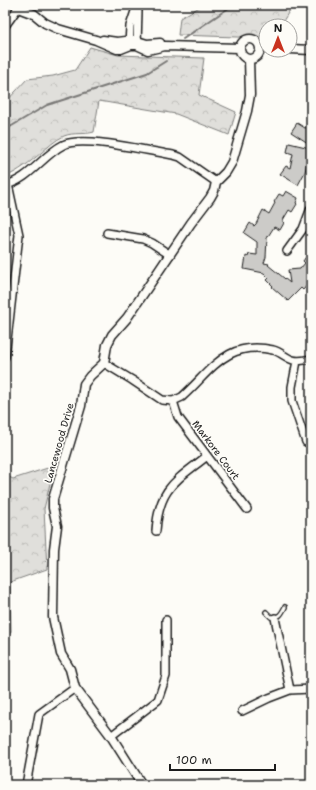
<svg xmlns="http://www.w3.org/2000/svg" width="316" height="790" font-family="'Shantell Sans',sans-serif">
  <defs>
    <pattern id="park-crowns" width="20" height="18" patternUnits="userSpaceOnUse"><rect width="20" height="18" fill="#e0dfdb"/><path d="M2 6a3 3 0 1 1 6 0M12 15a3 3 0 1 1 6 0" fill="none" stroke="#c0bfbb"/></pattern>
  </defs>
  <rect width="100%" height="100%" fill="#fdfcf7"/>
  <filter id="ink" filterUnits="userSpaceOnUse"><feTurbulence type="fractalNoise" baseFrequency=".025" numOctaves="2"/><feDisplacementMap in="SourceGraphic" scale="8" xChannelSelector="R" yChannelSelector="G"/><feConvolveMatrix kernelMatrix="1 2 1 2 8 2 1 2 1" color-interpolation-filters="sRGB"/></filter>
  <g filter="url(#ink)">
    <path fill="url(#park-crowns)" stroke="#7e7e7c" d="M 203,5 L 293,5 L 280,26 L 266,26 L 266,38 L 178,35 L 180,18 Z
      M 90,47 L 118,55 L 204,58 L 199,95 L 236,112 L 229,135 L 176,114 L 99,101 L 94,132 C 84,135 74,132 64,136 C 55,140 48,147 41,153 C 30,162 19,171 5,177 L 5,103 L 27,79 L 53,76 L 75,70 Z
      M 54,466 L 44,509 L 47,569 L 10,582 L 11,631 L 5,645 L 5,475 L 13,479 Z"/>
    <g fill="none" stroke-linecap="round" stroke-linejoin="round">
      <path stroke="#797876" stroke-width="2" d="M 183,39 L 233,5
        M 5,130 L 47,105 L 147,73 L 166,61"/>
    </g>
    <path fill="#cccbc8" stroke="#1c1c1c" d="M 297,123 L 305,128 L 311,126 L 311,145 L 291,132 Z
      M 289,143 L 310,148 L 305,172 L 298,185 L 280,174 L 286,166 L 290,168 L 293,154 L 287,152 Z
      M 286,191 L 298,198 L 296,203 L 297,204 L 292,212 L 289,210 L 283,220 L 283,222 L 284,223 L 280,230 L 274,227 L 267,238 L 266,257 L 264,263 L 269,264 L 268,265 L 290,283 L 288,270 L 300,269 L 305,263 L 303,261 L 311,250 L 310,282 L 303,290 L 301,288 L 288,301 L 272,287 L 273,286 L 267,280 L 269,278 L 264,273 L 244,269 L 246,256 L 248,257 L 249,254 L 257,255 L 257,242 L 244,233 L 250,223 L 254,226 L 256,224 L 263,210 L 269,214 L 275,203 L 274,202 L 279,194 L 283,196 Z"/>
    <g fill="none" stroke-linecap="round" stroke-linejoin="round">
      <g stroke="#1c1c1c" stroke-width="6">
        <path id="service" d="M 266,612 L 271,617 C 279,619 282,613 285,607"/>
      </g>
      <g stroke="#1c1c1c" stroke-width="10">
        <path id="minor" d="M 5,26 L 18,8
          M 129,45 L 130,26 L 137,5
          M 137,45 L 138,11
          M 5,185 C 29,180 43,155 63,145 C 82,135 149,151 173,155 L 180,157 L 216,182
          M 107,233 L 143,239 L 152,243 L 170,255
          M 287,251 L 303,229 L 311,208
          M 5,357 L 19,235 L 8,184
          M 297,361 L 292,387 L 292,401 L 306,442
          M 104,363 L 132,380 L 162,400 L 173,401 L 182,397 C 212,370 226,340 273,350 C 281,352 286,358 293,360 C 299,362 305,360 311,359
          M 173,401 L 178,417 L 247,509
          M 156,531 C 159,487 176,481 207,456
          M 275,618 L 290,690
          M 242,711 L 269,698 L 290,690 L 311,689
          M 111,736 L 158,700 L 166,676 L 166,620
          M 26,785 L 39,714 L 75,688"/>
      </g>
      <g stroke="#1c1c1c" stroke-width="11">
        <path id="tertiary" d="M 16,5 L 18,8 L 34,14 L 45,23 L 58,29 L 96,40 L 117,49 L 121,49 L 131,45 L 137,45 L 148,50 L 165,46 L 239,48
          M240 49a10 10 0 1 1 20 0a10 10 0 1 1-20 0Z
          M 103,40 L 117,42 L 134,40 L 147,44 L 160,43
          M 290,49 L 311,50
          M 142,785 L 111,736 L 75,688 L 70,669 L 61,654 L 53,617 L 54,549 L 57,526 L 53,508 L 53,499 L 81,406 L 84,384 L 90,376 L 104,363 L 107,345 L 112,335 L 127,318 L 191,223 L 210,198 L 214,191 L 216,182 L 226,172 L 232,162 L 247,111 L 250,95 L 249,59"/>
      </g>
      <use href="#service" stroke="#fdfcf7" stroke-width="3.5"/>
      <use href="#minor" stroke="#fdfcf7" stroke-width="7"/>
      <use href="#tertiary" stroke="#fdfcf7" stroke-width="8"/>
    </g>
  </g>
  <g text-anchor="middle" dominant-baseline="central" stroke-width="3.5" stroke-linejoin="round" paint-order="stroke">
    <g font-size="10" fill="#1c1c1c" stroke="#fdfcf7">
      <text transform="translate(59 443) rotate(-74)">Lancewood Drive</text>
      <text transform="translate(216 450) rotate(53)">Markore Court</text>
    </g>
  </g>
  <rect width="316" height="790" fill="none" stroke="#fdfcf7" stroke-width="20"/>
  <rect x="10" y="10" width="296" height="770" fill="none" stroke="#1c1c1c" stroke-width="1.5" filter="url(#ink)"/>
  <g transform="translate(278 38)"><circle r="19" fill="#fdfcf7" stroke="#a3a29f"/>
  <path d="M0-3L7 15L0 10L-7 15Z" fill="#c8321e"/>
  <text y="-6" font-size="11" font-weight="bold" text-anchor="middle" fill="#1c1c1c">N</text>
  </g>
  <path d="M170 764v6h105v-6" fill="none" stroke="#1c1c1c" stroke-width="2"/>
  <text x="176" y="764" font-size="12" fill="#1c1c1c" stroke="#fdfcf7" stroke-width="3" paint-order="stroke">100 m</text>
</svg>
